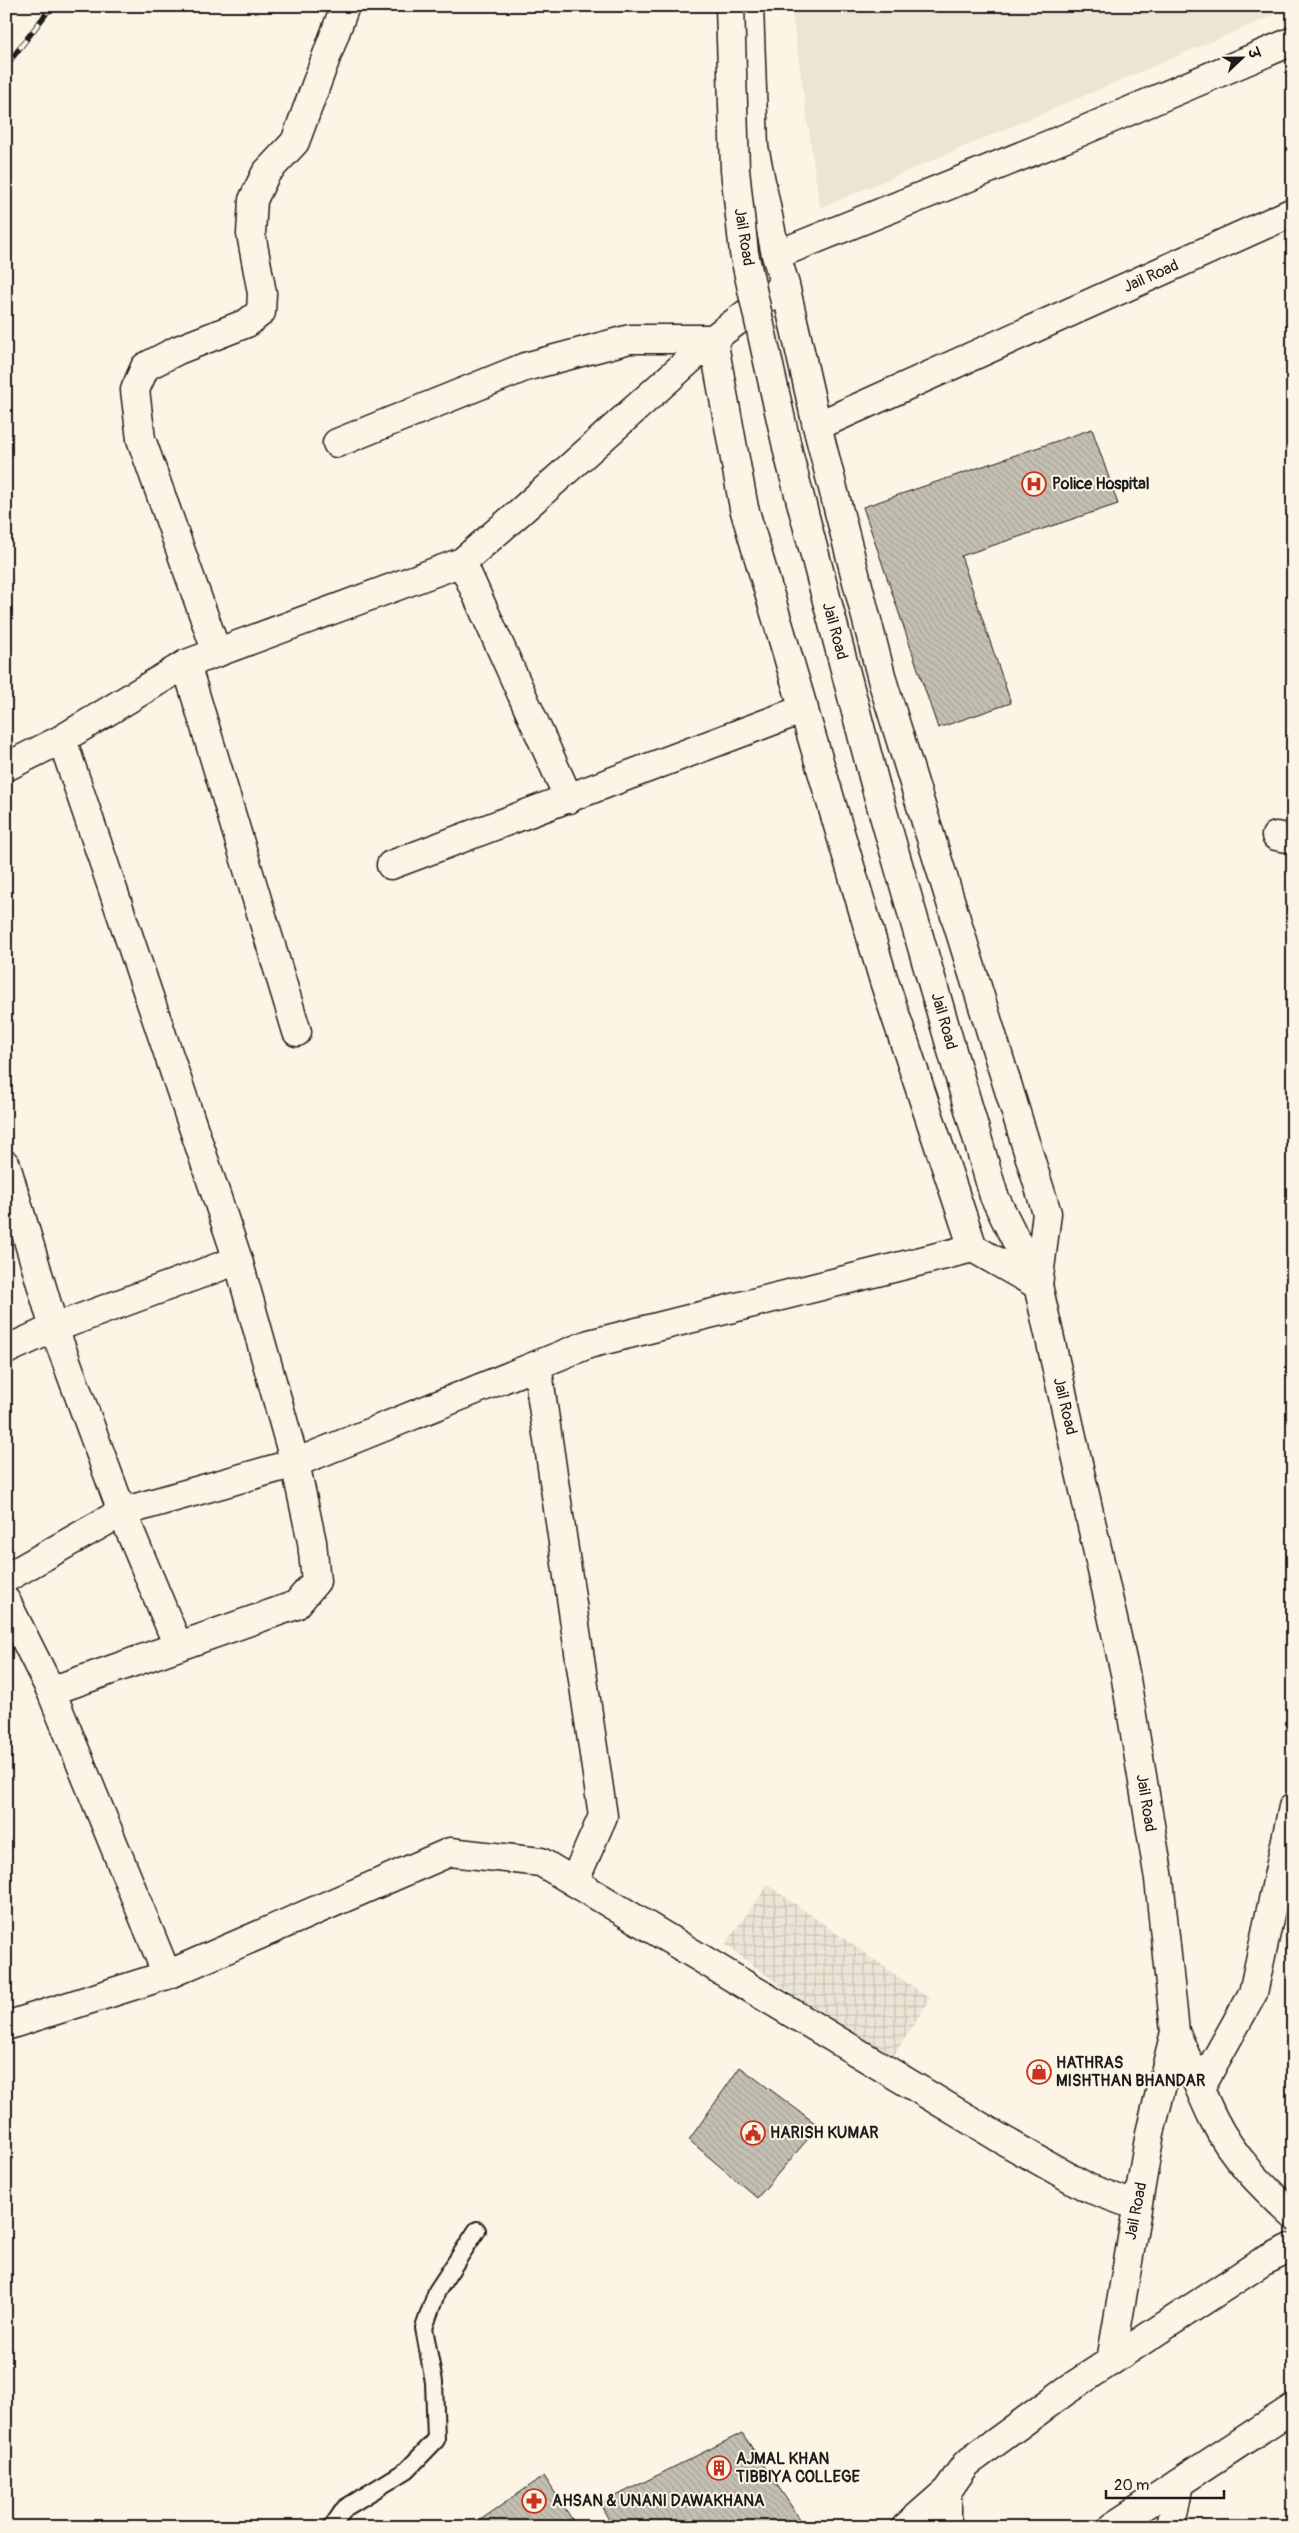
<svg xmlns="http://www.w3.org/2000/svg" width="1299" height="2533" font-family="Pangolin,'Playpen Sans Deva',sans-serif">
  <defs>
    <pattern id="industrial-grid" width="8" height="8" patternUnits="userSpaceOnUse" patternTransform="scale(1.25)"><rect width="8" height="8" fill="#ebe5d6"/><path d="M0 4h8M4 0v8" fill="none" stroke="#c9c4b7"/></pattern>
    <pattern id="building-back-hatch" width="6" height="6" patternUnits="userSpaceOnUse" patternTransform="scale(1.25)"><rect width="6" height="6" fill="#c4c0b3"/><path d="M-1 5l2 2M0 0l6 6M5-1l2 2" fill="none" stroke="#a8a499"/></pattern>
  </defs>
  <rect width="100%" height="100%" fill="#fcf5e5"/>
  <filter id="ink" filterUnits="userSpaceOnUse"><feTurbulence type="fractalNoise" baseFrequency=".02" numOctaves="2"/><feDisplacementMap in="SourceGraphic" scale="10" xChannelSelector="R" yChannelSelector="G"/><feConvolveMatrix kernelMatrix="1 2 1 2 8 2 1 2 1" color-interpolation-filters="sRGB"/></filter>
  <g filter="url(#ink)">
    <path fill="#ebe5d6" d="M 791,6 L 1293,6 L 1293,7 L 820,208 Z"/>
    <path fill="url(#industrial-grid)" d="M 768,1885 L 930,1999 L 887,2066 L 725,1944 Z"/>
    <path fill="url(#building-back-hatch)" stroke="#1c1c1c" d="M 1092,429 L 1118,504 L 961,556 L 1011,703 L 938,728 L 863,507 Z
      M 740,2067 L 819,2126 L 757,2198 L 689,2140 Z
      M 742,2433 L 804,2525 L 613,2527 L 600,2504 Z
      M 544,2476 L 577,2527 L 470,2527 Z"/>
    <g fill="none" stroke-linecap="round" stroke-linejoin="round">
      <g stroke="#1c1c1c" stroke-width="20">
        <path id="service" d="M 332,2527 L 345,2508 L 407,2470 L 436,2440 L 434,2382 L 424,2328 L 437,2291 L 477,2230"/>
      </g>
      <g stroke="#1c1c1c" stroke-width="31">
        <path id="minor" d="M 776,255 L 1073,135 L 1293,41
          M 817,426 L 1293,212
          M 337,443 L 525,367 L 630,339 L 713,339 L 744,508 L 884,981 L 973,1248 L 1038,1285 L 1047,1213 L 883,683 L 817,426 L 785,285 L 776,255 L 754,147 L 749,6
          M 462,562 L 569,799
          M 217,653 L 141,439 L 135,390 L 145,367 L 178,350 L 247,323 L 261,312 L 262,293 L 251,234 L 253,200 L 266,173 L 295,142 L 345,6
          M 186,664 L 297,1032
          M 6,767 L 62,739 L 186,664 L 462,562 L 520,512 L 713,339 L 774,293
          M 1276,836 L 1293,839
          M 391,865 L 804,709
          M 6,1165 L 54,1328 L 122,1512 L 178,1646
          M 6,1350 L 54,1328 L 238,1260
          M 537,1365 L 603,1816 L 574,1882
          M 6,1578 L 122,1512 L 295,1463 L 589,1344 L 973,1248
          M 6,1601 L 51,1691 L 167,1975
          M 51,1691 L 296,1605 L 316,1581 L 312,1542 L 295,1463 L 238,1260 L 62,739
          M 6,2026 L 167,1975 L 450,1852 L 541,1862 L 1003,2140 L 1088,2188 L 1137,2206
          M 1200,2088 L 1253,1993 L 1293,1807"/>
      </g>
      <g stroke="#1c1c1c" stroke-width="31">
        <path id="tertiary" d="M 994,1196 L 1038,1285 L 1125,1673 L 1159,1879 L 1175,2032 L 1150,2133 L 1111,2361
          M 1175,2032 C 1189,2061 1200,2092 1214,2120 C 1233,2158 1263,2187 1293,2215
          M 1171,2527 L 1179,2483"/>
      </g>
      <g stroke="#1c1c1c" stroke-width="31">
        <path id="secondary" d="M 906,2527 L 947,2491
          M 947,2527 L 947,2491 L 966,2464 L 1067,2390 L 1262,2262 L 1293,2247
          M 1112,2527 L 1293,2408"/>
      </g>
      <use href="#service" stroke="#fcf5e5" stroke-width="16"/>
      <use href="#minor" stroke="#fcf5e5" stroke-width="28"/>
      <use href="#tertiary" stroke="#fcf5e5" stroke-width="28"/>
      <use href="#secondary" stroke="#fcf5e5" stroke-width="28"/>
      <g stroke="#1c1c1c" stroke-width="5.5">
        <path id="rail" d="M 6,66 L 52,6"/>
      </g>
      <use href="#rail" stroke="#fcf5e5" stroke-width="4" stroke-dasharray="11" stroke-linecap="butt"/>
      <g stroke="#1c1c1c" stroke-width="31" stroke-linecap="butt">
        <path id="tertiary-bridge" d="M 730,6 L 735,170 L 744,253 L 789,456 L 876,788 L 994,1196"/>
      </g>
      <use href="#tertiary-bridge" stroke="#fcf5e5" stroke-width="28"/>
    </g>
  </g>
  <defs>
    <g id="hospital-ring" transform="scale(1.25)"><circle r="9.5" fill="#fcf5e5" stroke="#c8321e" stroke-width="1.5"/><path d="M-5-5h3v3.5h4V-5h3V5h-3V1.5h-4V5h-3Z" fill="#c8321e"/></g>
    <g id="shop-ring" transform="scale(1.25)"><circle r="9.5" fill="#fcf5e5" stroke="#c8321e" stroke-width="1.5"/><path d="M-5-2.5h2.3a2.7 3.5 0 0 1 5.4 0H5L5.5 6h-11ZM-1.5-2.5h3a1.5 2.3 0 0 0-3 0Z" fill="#c8321e"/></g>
    <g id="civic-ring" transform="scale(1.25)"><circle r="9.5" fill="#fcf5e5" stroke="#c8321e" stroke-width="1.5"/><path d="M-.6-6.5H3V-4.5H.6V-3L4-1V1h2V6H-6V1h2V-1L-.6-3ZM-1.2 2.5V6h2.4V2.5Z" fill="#c8321e"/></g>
    <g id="building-ring" transform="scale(1.25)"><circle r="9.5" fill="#fcf5e5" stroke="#c8321e" stroke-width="1.5"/><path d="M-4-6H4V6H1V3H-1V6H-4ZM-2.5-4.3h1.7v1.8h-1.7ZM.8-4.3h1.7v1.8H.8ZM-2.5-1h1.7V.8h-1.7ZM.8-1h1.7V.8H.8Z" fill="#c8321e"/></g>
    <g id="pharmacy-ring" transform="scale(1.25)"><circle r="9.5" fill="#fcf5e5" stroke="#c8321e" stroke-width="1.5"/><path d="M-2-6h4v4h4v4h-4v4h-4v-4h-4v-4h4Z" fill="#c8321e"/></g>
  </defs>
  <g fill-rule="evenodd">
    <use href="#hospital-ring" x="1034" y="484"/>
    <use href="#shop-ring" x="1039" y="2072"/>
    <use href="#civic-ring" x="753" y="2133"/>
    <use href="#building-ring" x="719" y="2468"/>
    <use href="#pharmacy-ring" x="534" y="2501"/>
  </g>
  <g text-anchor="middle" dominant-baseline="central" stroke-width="4" stroke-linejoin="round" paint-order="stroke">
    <g font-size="16" fill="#1c1c1c" stroke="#fcf5e5">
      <text transform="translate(744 237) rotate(81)">Jail Road</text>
      <text transform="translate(1151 276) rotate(-24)">Jail Road</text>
      <text transform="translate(835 631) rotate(75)">Jail Road</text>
      <text transform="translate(944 1021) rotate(74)">Jail Road</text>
      <text transform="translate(1065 1406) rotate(77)">Jail Road</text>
      <text transform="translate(1146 1803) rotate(81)">Jail Road</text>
      <text transform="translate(1136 2211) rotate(-79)">Jail Road</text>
    </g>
    <g font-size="16" font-weight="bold" fill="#1c1c1c" stroke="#fcf5e5" text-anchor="start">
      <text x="1052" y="484">Police Hospital</text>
      <text x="1056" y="2063">HATHRAS<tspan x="1056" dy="18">MISHTHAN BHANDAR</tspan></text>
      <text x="770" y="2133">HARISH KUMAR</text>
      <text x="736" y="2459">AJMAL KHAN<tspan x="736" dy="18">TIBBIYA COLLEGE</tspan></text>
      <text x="552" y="2501">AHSAN &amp; UNANI DAWAKHANA</text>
    </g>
  </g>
  <rect width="1299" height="2533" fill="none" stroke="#fcf5e5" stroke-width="25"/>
  <rect x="12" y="12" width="1274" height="2508" fill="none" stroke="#1c1c1c" stroke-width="2" filter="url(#ink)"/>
  <g transform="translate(1242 58) rotate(68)" stroke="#fcf5e5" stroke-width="4" paint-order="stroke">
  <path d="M0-4L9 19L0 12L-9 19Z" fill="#1c1c1c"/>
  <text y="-8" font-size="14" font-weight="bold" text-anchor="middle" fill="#1c1c1c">उ</text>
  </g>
  <path d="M1106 2490v8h118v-8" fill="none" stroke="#1c1c1c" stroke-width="2.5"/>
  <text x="1114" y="2490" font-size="15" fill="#1c1c1c" stroke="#fcf5e5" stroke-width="4" paint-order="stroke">20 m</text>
</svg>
